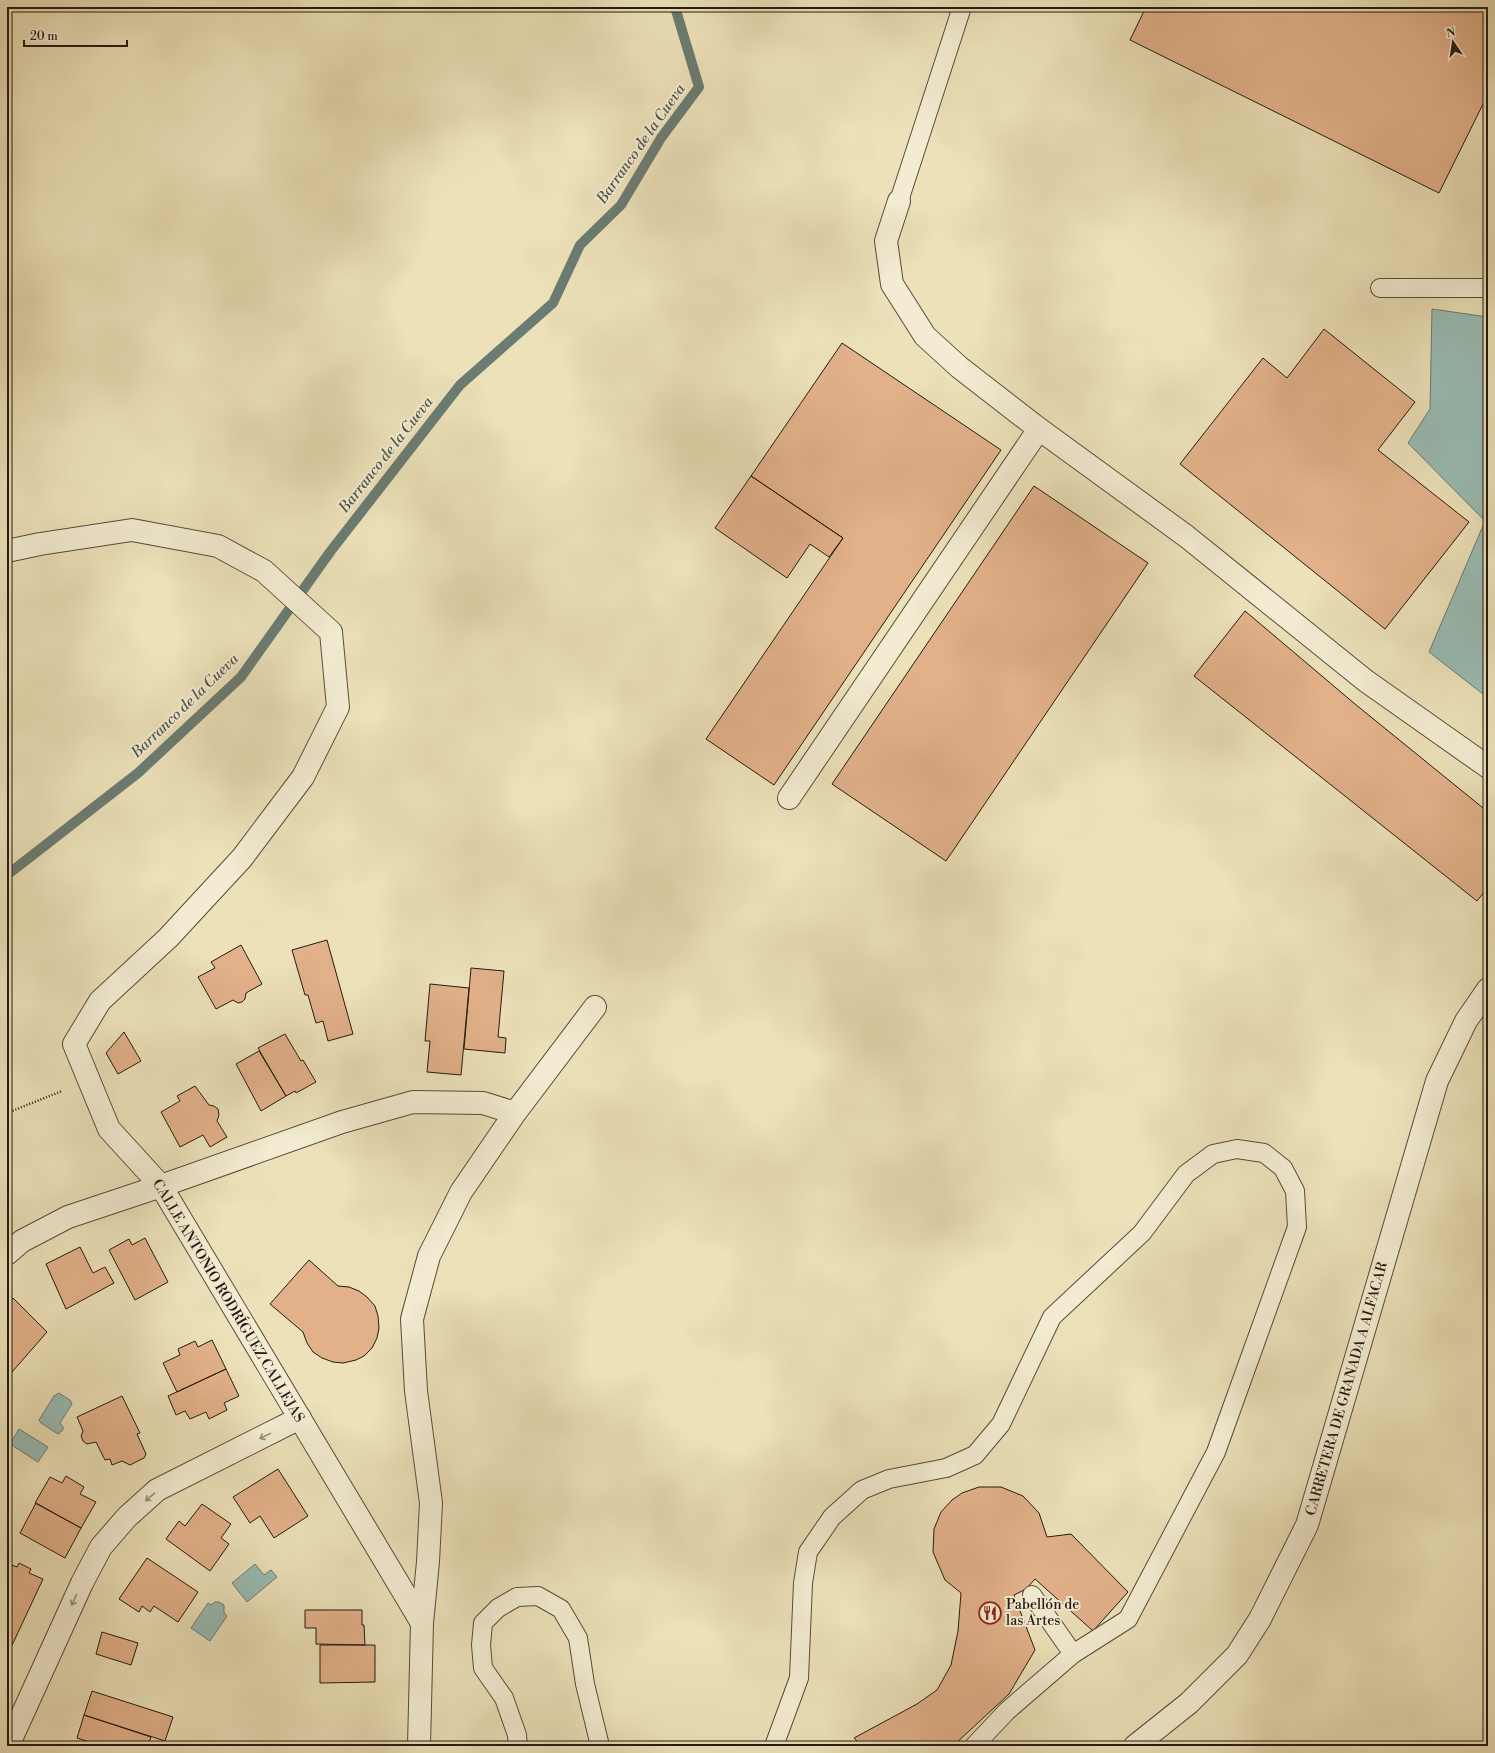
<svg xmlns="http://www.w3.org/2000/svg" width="1495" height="1753" font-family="'Libre Bodoni',serif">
  <rect width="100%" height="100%" fill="#ece1b9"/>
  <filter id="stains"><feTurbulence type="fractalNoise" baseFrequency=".005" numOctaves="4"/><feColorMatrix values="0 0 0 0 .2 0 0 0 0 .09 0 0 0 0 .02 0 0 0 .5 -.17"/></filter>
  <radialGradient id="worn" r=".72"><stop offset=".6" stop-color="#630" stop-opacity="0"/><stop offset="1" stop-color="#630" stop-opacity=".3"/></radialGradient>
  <path fill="#99bcb4" stroke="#6a7c73" d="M 1432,309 L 1488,317 L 1488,698 L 1429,652 L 1485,521 L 1408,443 L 1430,409 Z
    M 59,1393 L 70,1400 L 72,1404 L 60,1423 L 63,1427 L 63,1430 L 58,1434 L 41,1423 L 39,1420 L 54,1396 Z
    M 19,1429 L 48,1447 L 38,1462 L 10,1444 Z
    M 255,1564 L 264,1575 L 271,1570 L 277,1577 L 247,1602 L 232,1583 Z
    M 215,1602 L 219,1602 L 224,1605 L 224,1613 L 227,1616 L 210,1641 L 191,1628 L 208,1603 L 211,1605 Z"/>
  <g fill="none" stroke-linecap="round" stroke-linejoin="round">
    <path stroke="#6a7c73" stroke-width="10" d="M 7,875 L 138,773 L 241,677 L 330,552 L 460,385 L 553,303 L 580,245 L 621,205 L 661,138 L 699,87 L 675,7"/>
  </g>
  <path fill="#e2b18a" stroke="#241b12" d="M 1146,7 L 1488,7 L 1488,94 L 1439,193 L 1130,40 Z
    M 1324,329 L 1415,402 L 1378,450 L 1469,522 L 1385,629 L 1180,464 L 1263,358 L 1287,378 Z
    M 842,343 L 1001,450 L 774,785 L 706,739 L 843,538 L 751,476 Z
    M 751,476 L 843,538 L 829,557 L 810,544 L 787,578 L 715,528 Z
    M 1034,486 L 1148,563 L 946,861 L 832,784 Z
    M 1245,611 L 1355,704 L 1488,812 L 1488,887 L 1477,901 L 1194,676 Z
    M 327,940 L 353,1034 L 328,1041 L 323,1021 L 316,1023 L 308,995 L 305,995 L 292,950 Z
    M 241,945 L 262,984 L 246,993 L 245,999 L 242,1002 L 238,1003 L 233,1000 L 216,1009 L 198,977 L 215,968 L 211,962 Z
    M 471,968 L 504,971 L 498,1037 L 506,1038 L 505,1053 L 464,1049 Z
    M 430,984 L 469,988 L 461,1075 L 427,1072 L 430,1041 L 425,1041 Z
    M 124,1032 L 141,1061 L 118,1074 L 106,1053 Z
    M 285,1034 L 301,1061 L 303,1060 L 316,1082 L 296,1093 L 295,1091 L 286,1096 L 258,1048 Z
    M 259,1051 L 286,1096 L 261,1111 L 236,1064 Z
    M 195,1086 L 209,1105 L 214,1106 L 218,1109 L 219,1115 L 217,1121 L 227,1137 L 210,1147 L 203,1135 L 180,1147 L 161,1112 L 180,1101 L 177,1096 Z
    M 145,1238 L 168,1282 L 135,1300 L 109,1250 L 129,1239 L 132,1245 Z
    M 80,1247 L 93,1273 L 105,1267 L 114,1283 L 66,1309 L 46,1264 Z
    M 309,1260 L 338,1286 L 349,1287 L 359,1291 L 367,1297 L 375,1306 L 378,1316 L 379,1328 L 377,1338 L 372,1348 L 364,1356 L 356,1360 L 343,1363 L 333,1362 L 322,1358 L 313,1352 L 307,1343 L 303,1332 L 270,1304 Z
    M 13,1298 L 47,1332 L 12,1372 L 7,1367 L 7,1305 Z
    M 212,1340 L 226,1369 L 177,1392 L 163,1363 L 180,1355 L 178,1349 L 195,1341 L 198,1347 Z
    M 226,1369 L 239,1396 L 224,1403 L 227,1410 L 209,1419 L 206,1412 L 190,1419 L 185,1411 L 176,1415 L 168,1396 Z
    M 122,1396 L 140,1433 L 137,1434 L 146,1454 L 144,1458 L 130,1465 L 122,1461 L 112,1465 L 110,1459 L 105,1460 L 96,1442 L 87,1444 L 83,1441 L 81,1436 L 83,1431 L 77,1417 Z
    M 278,1469 L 308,1516 L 274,1538 L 260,1516 L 250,1523 L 233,1497 Z
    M 66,1476 L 84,1487 L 80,1494 L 96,1502 L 81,1528 L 35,1503 L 50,1477 L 62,1483 Z
    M 979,1487 L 1001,1487 L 1023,1496 L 1039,1513 L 1047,1537 L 1071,1534 L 1128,1592 L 1093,1631 L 1035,1579 L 1026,1589 L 1014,1595 L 1035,1650 L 1009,1694 L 953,1746 L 862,1746 L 854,1738 L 917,1704 L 937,1690 L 951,1665 L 958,1631 L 961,1593 L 945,1580 L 933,1552 L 934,1529 L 941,1512 L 952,1500 L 962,1493 Z
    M 36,1503 L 81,1528 L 65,1558 L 20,1533 Z
    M 202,1504 L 231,1524 L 221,1538 L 229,1544 L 210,1571 L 166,1539 L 179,1521 L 185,1526 Z
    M 147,1558 L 198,1592 L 178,1622 L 154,1606 L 150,1612 L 142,1606 L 139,1612 L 119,1599 Z
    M 7,1563 L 17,1567 L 19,1563 L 31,1569 L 29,1573 L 43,1579 L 7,1656 Z
    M 305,1610 L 362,1610 L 362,1625 L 364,1625 L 365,1645 L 316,1644 L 316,1628 L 305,1628 Z
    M 102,1632 L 138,1643 L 131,1665 L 96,1654 Z
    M 320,1645 L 375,1645 L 375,1682 L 320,1683 Z
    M 92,1691 L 173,1717 L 165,1741 L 84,1715 Z
    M 84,1715 L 151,1737 L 148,1746 L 102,1746 L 77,1738 Z"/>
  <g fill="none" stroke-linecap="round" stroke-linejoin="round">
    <g stroke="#564c3c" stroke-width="20">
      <path id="service" d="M 899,201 L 962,7
        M 1380,288 L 1488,288
        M 1032,1595 L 1073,1654
        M 518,1746 L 517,1735 L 504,1698 L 483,1668 L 481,1645 L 483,1623 L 498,1608 L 517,1597 L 538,1596 L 561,1609 L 578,1638 L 585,1684 L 600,1746
        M 774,1746 L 799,1678 L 803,1583 L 808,1552 L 832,1517 L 862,1490 L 889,1479 L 946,1468 L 975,1455 L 1001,1424 L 1052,1317 L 1142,1233 L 1186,1174 L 1213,1154 L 1237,1149 L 1264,1153 L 1283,1168 L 1295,1191 L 1297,1227 L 1216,1452 L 1128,1619 L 1073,1654 L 1007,1711 L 974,1746"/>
    </g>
    <g stroke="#564c3c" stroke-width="24">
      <path id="minor" d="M 899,201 L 886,241 L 892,284 L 925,336 L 959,367 L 1039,429 L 1186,536 L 1366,681 L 1488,767
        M 789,798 L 1039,429
        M 7,1254 L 22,1241 L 68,1217 L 161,1186 L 342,1122 L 413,1102 L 483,1103 L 515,1113
        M 422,1623 L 428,1562 L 431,1503 L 416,1391 L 412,1319 L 429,1256 L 461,1192 L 515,1113 L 595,1007
        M 8,1746 L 82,1583 L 101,1547 L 127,1517 L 157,1490 L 300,1418"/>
    </g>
    <g stroke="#564c3c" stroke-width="24">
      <path id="tertiary" d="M 7,551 L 40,544 L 132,530 L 218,546 L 264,571 L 331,632 L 338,707 L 303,777 L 242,858 L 168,938 L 100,1001 L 74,1044 L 109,1129 L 161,1186 L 422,1623 L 419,1746
        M 1135,1746 L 1189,1703 L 1237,1655 L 1260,1619 L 1307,1525 L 1437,1081 L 1466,1021 L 1488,989"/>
    </g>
    <path stroke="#241b12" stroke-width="2.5" stroke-dasharray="1 2" stroke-linecap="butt" d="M 7,1113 L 62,1091"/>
    <use href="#service" stroke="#f3ecd2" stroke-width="18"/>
    <use href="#minor" stroke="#f3ecd2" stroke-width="22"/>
    <use href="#tertiary" stroke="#f3ecd2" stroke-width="22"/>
  </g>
  <defs><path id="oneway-shaft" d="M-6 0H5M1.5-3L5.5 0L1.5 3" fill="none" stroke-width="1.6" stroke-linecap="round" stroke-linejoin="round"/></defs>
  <g stroke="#968e7c">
    <use href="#oneway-shaft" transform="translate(265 1436) rotate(154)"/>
    <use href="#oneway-shaft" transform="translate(150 1497) rotate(139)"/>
    <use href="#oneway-shaft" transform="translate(74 1600) rotate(114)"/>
  </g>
  <defs>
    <g id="restaurant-ring" transform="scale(1.15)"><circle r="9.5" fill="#f3ecd2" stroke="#8f2418" stroke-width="1.5"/><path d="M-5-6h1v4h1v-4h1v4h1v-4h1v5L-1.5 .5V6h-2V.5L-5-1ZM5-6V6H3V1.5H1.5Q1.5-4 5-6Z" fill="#8f2418"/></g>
  </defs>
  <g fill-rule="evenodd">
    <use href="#restaurant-ring" x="990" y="1613"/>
  </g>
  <g text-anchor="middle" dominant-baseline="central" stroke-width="4" stroke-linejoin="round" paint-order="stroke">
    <g font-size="14" fill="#241b12" stroke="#f3ecd2">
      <text transform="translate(228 1301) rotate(59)">CALLE ANTONIO RODRÍGUEZ CALLEJAS</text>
      <text transform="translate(1347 1389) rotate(-74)">CARRETERA DE GRANADA A ALFACAR</text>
    </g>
    <g font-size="14" fill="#241b12" stroke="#f3ecd2" text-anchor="start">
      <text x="1006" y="1605">Pabellón de<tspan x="1006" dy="16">las Artes</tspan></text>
    </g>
    <g font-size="15" font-style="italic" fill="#4d534b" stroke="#f3ecd2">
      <text transform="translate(641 144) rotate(-55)">Barranco de la Cueva</text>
      <text transform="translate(386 455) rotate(-52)">Barranco de la Cueva</text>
      <text transform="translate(185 706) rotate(-44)">Barranco de la Cueva</text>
    </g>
  </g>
  <rect width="1495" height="1753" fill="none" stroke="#ece1b9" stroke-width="24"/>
  <rect x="8" y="8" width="1479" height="1737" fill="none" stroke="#241b12" stroke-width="2"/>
  <rect x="12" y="12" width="1471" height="1729" fill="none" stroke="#241b12"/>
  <g transform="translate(1453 42) rotate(347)" stroke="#f3ecd2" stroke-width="3" paint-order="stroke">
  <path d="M0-3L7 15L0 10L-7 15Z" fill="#241b12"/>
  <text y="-6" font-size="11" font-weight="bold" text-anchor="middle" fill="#241b12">N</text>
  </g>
  <path d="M24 40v6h103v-6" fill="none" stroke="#241b12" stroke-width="2"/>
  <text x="30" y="40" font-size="12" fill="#241b12" stroke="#f3ecd2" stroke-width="3" paint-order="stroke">20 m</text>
  <rect width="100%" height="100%" filter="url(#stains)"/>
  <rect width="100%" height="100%" fill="url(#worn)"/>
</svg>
